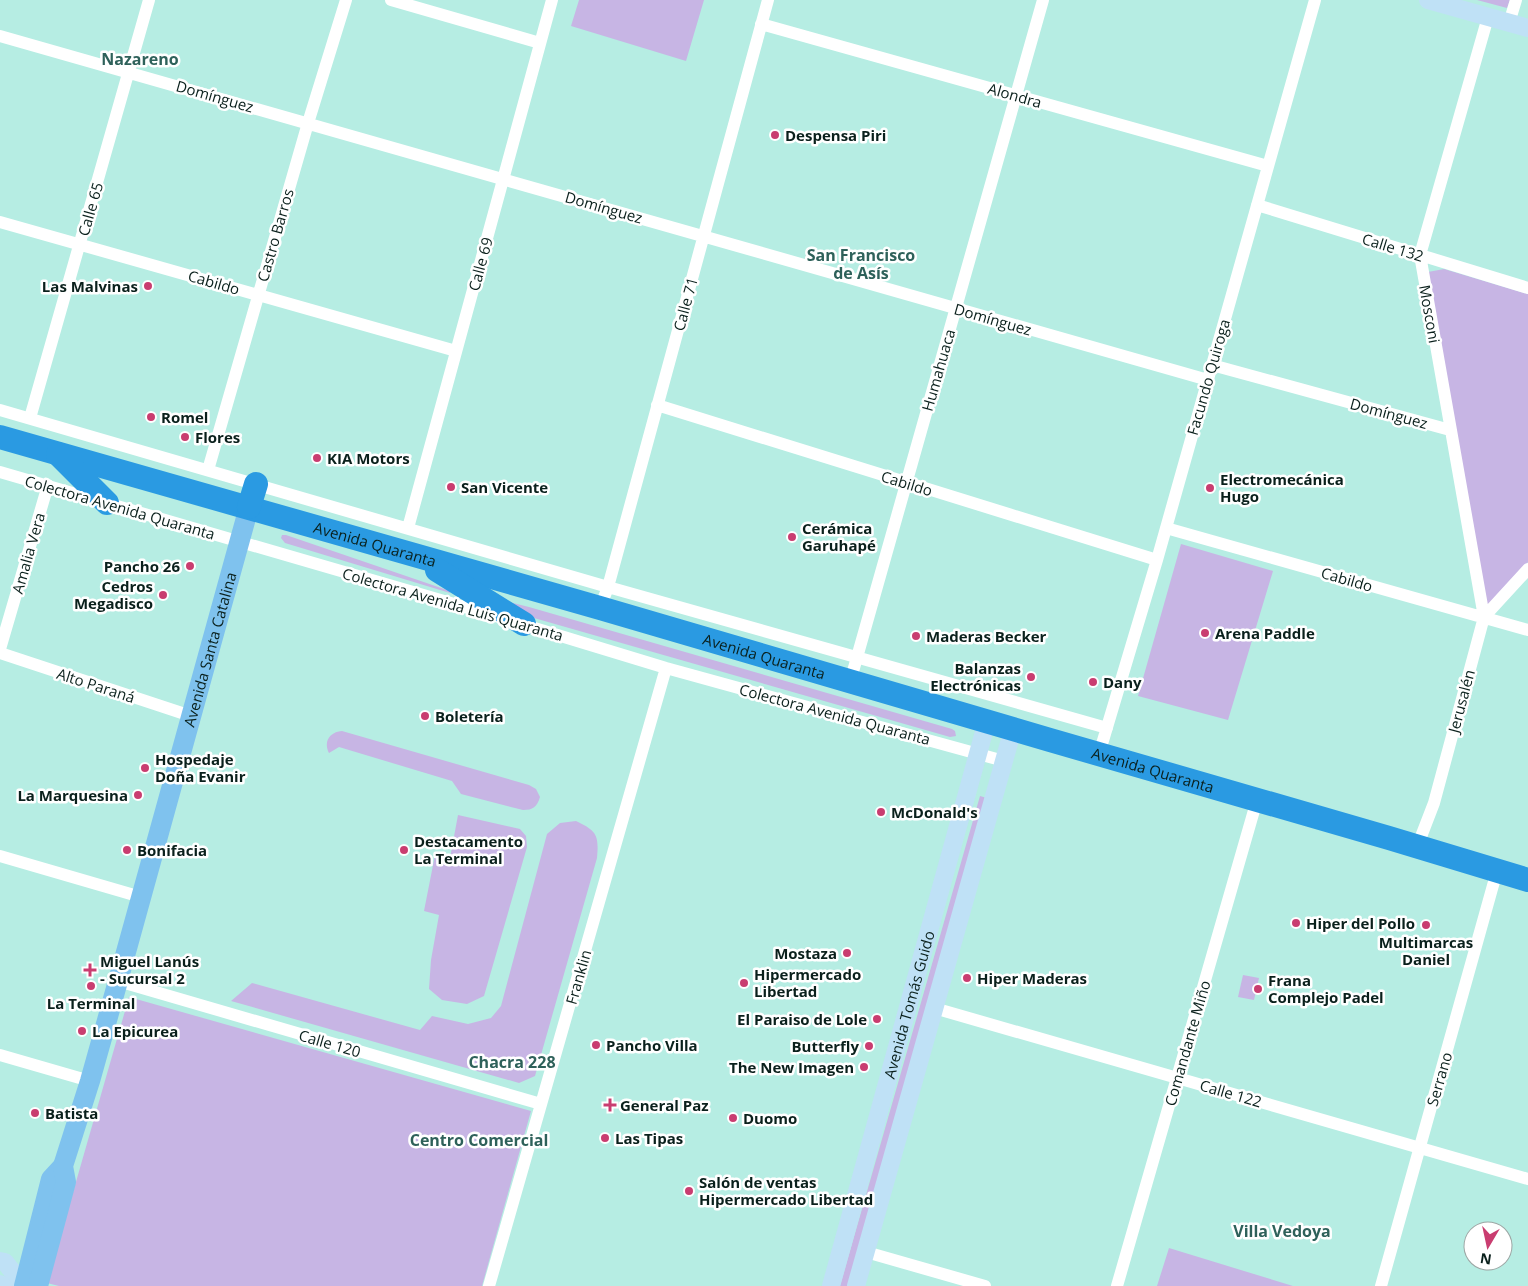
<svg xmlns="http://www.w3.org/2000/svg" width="1528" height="1286" font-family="'Open Sans',sans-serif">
  <rect width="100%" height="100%" fill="#b6ede3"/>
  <path fill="#c7b5e4" d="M 579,0 L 704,0 L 686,61 L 571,26 Z
    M 1477,0 L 1510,0 L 1507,8 Z
    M 1444,269 L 1528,294 L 1528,562 L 1484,612 L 1428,272 Z
    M 282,535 L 286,535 L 450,591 L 450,593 L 285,543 L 281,538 Z
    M 1181,544 L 1273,571 L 1228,720 L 1138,696 Z
    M 482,595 L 529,607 L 952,729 L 955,731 L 956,736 L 950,737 L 527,616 Z
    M 342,731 L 529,785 L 536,789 L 540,797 C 537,807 533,810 523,810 L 461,794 L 452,781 L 339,747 L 329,753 C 323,741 330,732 342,731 Z
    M 980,796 L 990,799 L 851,1286 L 840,1286 Z
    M 458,815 L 520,829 L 526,836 L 527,847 L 484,996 L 467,1004 L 442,1000 L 429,989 L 431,960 L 439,915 L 424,911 L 435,855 L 450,858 Z
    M 576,821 C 597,831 599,835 597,858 L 535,1076 L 519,1083 L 231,1001 L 252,983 L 420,1030 L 432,1016 L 468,1024 L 491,1018 L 501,1006 L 547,834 L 560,823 Z
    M 1243,975 L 1259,978 L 1254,1000 L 1238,997 Z
    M 129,997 L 531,1111 L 482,1286 L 59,1286 L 47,1283 Z
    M 1169,1248 L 1293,1286 L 1157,1286 Z"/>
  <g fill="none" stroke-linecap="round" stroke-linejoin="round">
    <path stroke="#fff" stroke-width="12" d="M 391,0 L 540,43
      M 1509,23 L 1516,0
      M 761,24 L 1268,166
      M 0,36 L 1208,380
      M 1257,205 L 1528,288
      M 0,222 L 456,351
      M 1212,365 L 1450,430
      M 657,405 L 1157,560
      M 0,410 L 608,587 L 1107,728
      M 30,418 L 149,0
      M 208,470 L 308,123 L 346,0
      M 0,472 L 499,617
      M 408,528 L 552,0
      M 1166,528 L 1528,630
      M 600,608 L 608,587 L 768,0
      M 1484,617 L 1420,255 L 1488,17
      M 518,623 L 666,668 L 1004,761
      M 0,649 L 48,485
      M 0,653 L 191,716
      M 850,682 L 1043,0
      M 1099,754 L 1157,560 L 1315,0
      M 1417,847 L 1434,803 L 1484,617 L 1528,569
      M 0,856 L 141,897
      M 118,981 L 541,1104
      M 934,1008 L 1528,1179
      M 0,1055 L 90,1081
      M 866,1252 L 985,1286
      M 489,1286 L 666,668
      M 1117,1286 L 1257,800
      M 1381,1286 L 1497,871"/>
    <g stroke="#bfe1f6" stroke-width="18">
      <path d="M 1428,0 L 1528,28"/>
      <path d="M 0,1261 L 5,1262 L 23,1285 L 27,1286"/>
      <path d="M 0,1284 L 3,1286"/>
      <path id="s1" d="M 831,1286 L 987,721"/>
      <path d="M 856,1286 L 1013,729"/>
    </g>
    <g stroke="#7fc2ee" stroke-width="20">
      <path d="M 24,1286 L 51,1179 L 63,1166"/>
      <path id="s2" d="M 38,1286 L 66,1182 L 63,1166 L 90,1081 L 118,981 L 249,507"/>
    </g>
    <g stroke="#2a9ae2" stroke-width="24">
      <path id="s3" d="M 0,437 L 600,608 L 1050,740 L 1389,838 L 1528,880"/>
      <path d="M 58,454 L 107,503"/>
      <path d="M 249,507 L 256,484"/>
      <path d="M 437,570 L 524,624"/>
    </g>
  </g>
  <g fill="#c93d70" stroke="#fff" stroke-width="2">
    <circle cx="775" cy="135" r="5"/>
    <circle cx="148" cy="286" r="5"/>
    <circle cx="151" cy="417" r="5"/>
    <circle cx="185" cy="437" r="5"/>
    <circle cx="317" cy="458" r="5"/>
    <circle cx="451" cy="487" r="5"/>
    <circle cx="1210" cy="488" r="5"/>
    <circle cx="792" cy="537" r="5"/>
    <circle cx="190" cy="566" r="5"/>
    <circle cx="163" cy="595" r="5"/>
    <circle cx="1205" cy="633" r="5"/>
    <circle cx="916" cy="636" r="5"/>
    <circle cx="1031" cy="677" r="5"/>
    <circle cx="1093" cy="682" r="5"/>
    <circle cx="425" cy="716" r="5"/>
    <circle cx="145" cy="768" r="5"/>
    <circle cx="138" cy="795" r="5"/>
    <circle cx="881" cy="812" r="5"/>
    <circle cx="127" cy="850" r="5"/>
    <circle cx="404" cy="850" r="5"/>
    <circle cx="1296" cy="923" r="5"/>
    <circle cx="1426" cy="925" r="5"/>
    <circle cx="847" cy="953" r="5"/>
    <path d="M87.5 962.5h5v5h5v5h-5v5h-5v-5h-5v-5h5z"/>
    <circle cx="967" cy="978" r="5"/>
    <circle cx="744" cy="983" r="5"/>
    <circle cx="91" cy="986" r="5"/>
    <circle cx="1258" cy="989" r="5"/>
    <circle cx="877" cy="1019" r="5"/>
    <circle cx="82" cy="1031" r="5"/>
    <circle cx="596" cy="1045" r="5"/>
    <circle cx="869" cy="1046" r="5"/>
    <circle cx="864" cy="1067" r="5"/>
    <path d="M607.5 1097.5h5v5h5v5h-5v5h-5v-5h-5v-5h5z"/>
    <circle cx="35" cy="1113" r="5"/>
    <circle cx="733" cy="1118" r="5"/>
    <circle cx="605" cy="1138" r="5"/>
    <circle cx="689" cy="1191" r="5"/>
  </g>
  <g text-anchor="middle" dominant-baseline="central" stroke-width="5" stroke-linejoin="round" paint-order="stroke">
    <g font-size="15" fill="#0a201c" stroke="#fff">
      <text transform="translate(1015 95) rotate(16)">Alondra</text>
      <text transform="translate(215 96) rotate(16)">Domínguez</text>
      <text transform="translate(604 207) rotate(16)">Domínguez</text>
      <text transform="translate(90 209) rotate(-74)">Calle 65</text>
      <text transform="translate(275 235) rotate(-74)">Castro Barros</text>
      <text transform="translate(1393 247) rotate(17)">Calle 132</text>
      <text transform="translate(480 264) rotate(-75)">Calle 69</text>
      <text transform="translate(214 282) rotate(16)">Cabildo</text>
      <text transform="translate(685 304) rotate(-75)">Calle 71</text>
      <text transform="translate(1430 314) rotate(80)">Mosconi</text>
      <text transform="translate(993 319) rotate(16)">Domínguez</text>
      <text transform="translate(938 370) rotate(-74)">Humahuaca</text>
      <text transform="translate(1208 377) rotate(-74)">Facundo Quiroga</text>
      <text transform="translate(1389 413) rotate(15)">Domínguez</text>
      <text transform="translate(907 483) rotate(17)">Cabildo</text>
      <text transform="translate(120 507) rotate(16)">Colectora Avenida Quaranta</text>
      <text stroke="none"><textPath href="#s3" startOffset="390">Avenida Quaranta</textPath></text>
      <text transform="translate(28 553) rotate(-74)">Amalia Vera</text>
      <text transform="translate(1347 579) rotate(16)">Cabildo</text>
      <text transform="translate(453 604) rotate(16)">Colectora Avenida Luis Quaranta</text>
      <text stroke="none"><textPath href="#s2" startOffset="661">Avenida Santa Catalina</textPath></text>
      <text stroke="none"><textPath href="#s3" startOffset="795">Avenida Quaranta</textPath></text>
      <text transform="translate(96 685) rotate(18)">Alto Paraná</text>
      <text transform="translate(1461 701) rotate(-75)">Jerusalén</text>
      <text transform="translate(835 714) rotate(15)">Colectora Avenida Quaranta</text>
      <text stroke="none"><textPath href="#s3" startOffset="1200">Avenida Quaranta</textPath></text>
      <text transform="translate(578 977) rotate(-74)">Franklin</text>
      <text stroke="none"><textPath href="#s1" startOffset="292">Avenida Tomás Guido</textPath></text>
      <text transform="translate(330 1043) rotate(16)">Calle 120</text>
      <text transform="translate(1187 1043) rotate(-74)">Comandante Miño</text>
      <text transform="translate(1439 1079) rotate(-74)">Serrano</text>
      <text transform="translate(1231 1093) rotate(16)">Calle 122</text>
    </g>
    <g font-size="15" font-weight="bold" fill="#0a201c" stroke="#fff" text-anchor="start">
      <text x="785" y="135">Despensa Piri</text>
      <text x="138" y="286" text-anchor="end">Las Malvinas</text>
      <text x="161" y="417">Romel</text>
      <text x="195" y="437">Flores</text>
      <text x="327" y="458">KIA Motors</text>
      <text x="1220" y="479">Electromecánica<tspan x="1220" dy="17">Hugo</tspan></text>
      <text x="461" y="487">San Vicente</text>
      <text x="802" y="528">Cerámica<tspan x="802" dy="17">Garuhapé</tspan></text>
      <text x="180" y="566" text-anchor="end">Pancho 26</text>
      <text x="153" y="586" text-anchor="end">Cedros<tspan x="153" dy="17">Megadisco</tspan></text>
      <text x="1215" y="633">Arena Paddle</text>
      <text x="926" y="636">Maderas Becker</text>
      <text x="1021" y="668" text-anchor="end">Balanzas<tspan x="1021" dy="17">Electrónicas</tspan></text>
      <text x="1103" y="682">Dany</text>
      <text x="435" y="716">Boletería</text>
      <text x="155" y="759">Hospedaje<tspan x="155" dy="17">Doña Evanir</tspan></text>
      <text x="128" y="795" text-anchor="end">La Marquesina</text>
      <text x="891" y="812">McDonald's</text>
      <text x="414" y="841">Destacamento<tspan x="414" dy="17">La Terminal</tspan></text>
      <text x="137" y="850">Bonifacia</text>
      <text x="1306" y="923">Hiper del Pollo</text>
      <text x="1426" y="942" text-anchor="middle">Multimarcas<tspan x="1426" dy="17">Daniel</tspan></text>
      <text x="837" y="953" text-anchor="end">Mostaza</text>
      <text x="100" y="961">Miguel Lanús<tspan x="100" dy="17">- Sucursal 2</tspan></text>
      <text x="754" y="974">Hipermercado<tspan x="754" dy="17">Libertad</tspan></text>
      <text x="977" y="978">Hiper Maderas</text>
      <text x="1268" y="980">Frana<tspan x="1268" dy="17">Complejo Padel</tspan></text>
      <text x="91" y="1003" text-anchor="middle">La Terminal</text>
      <text x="867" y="1019" text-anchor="end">El Paraiso de Lole</text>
      <text x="92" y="1031">La Epicurea</text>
      <text x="606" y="1045">Pancho Villa</text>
      <text x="859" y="1046" text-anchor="end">Butterfly</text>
      <text x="854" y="1067" text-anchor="end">The New Imagen</text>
      <text x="620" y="1105">General Paz</text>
      <text x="45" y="1113">Batista</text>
      <text x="743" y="1118">Duomo</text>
      <text x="615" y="1138">Las Tipas</text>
      <text x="699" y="1182">Salón de ventas<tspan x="699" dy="17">Hipermercado Libertad</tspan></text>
    </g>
    <g font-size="16" font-weight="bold" fill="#2e615a" stroke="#fff">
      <text x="140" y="59">Nazareno</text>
      <text x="861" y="255">San Francisco<tspan x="861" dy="18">de Asís</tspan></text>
      <text x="512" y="1062">Chacra 228</text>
      <text x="479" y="1140">Centro Comercial</text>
      <text x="1282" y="1231">Villa Vedoya</text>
    </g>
  </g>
  <g transform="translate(1488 1246) rotate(189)"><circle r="24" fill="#ffffff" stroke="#9da6a4"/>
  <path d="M0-4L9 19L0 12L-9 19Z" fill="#c93d70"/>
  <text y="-8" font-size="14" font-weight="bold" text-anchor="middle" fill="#0a201c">N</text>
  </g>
</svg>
